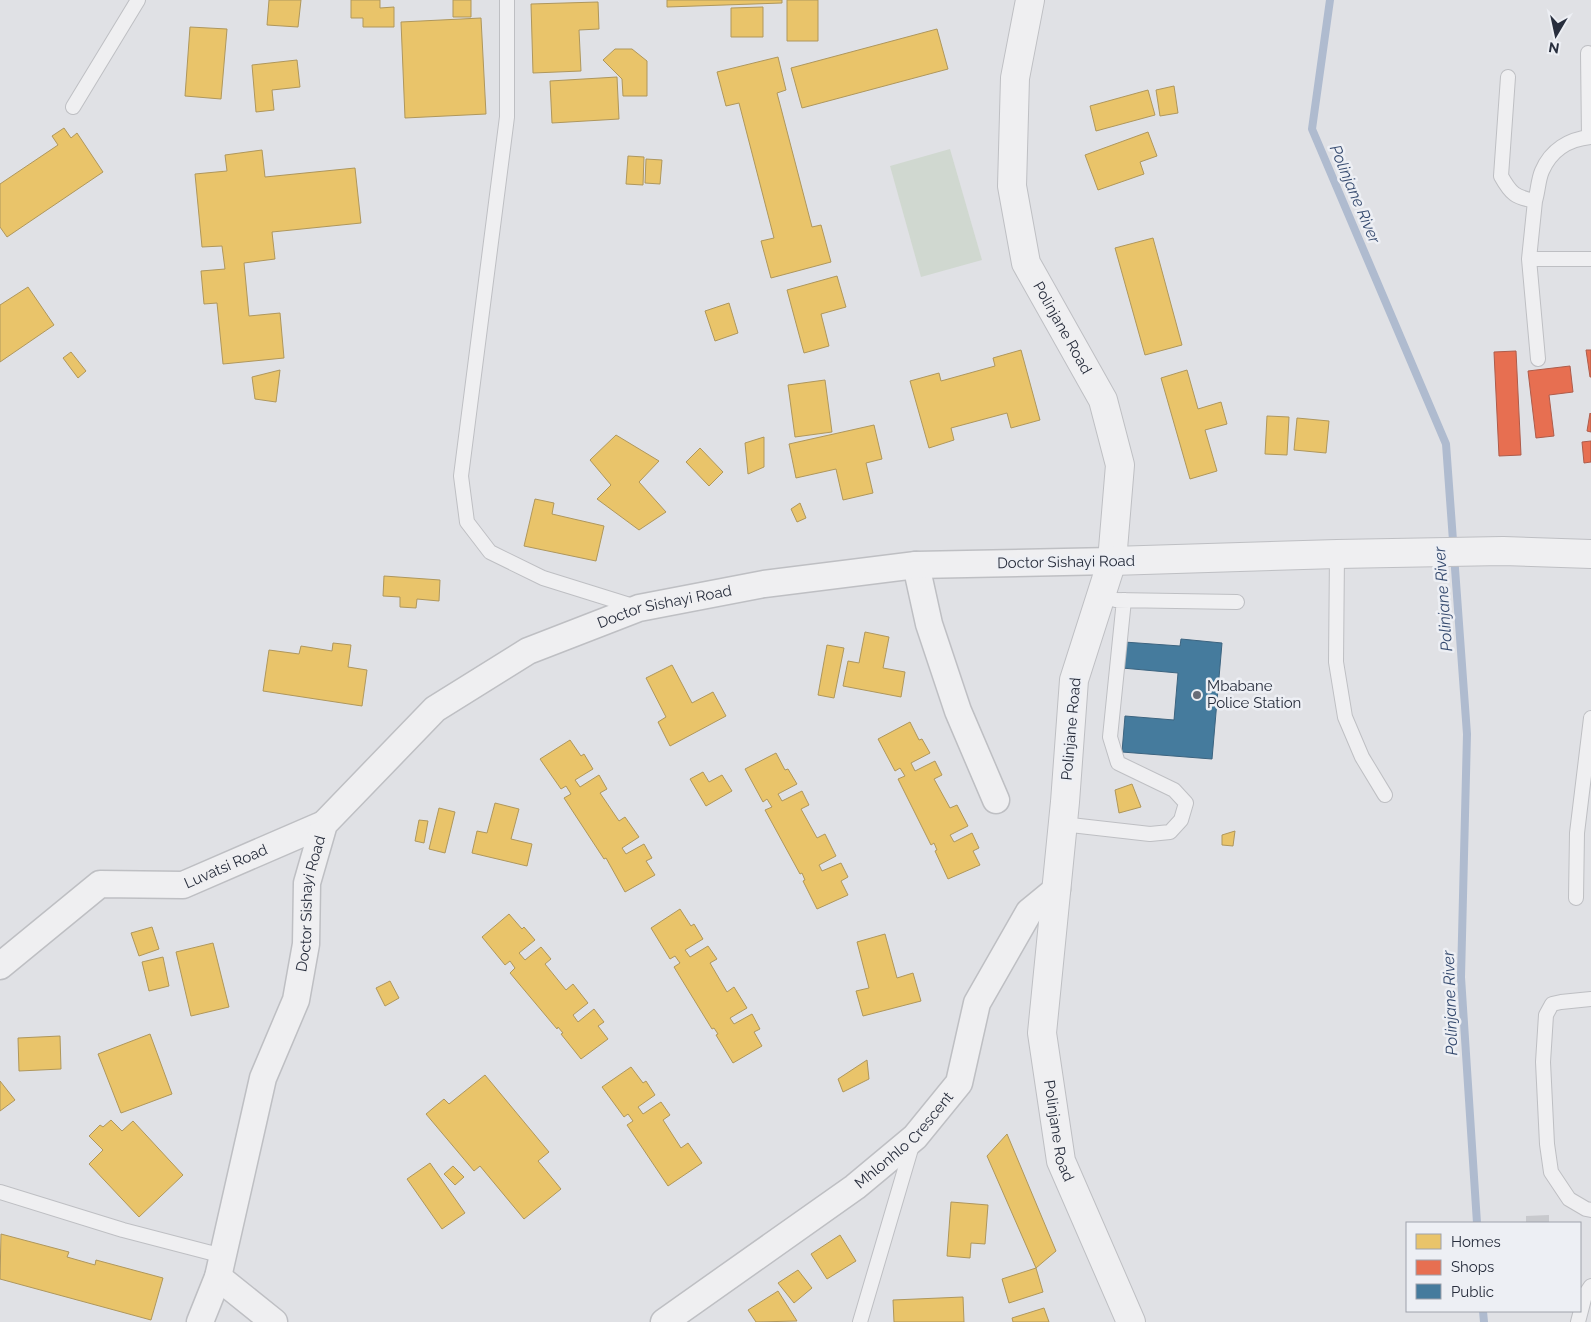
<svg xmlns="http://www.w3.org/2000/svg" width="1591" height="1322" font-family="Raleway,sans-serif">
  <rect width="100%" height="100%" fill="#e0e1e5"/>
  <path fill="#d0d8d0" d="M 950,149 L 982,260 L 921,277 L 890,166 Z"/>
  <path fill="#e9c46a" stroke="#af975c" d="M 269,0 L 301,0 L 298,27 L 267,25 Z
    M 351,0 L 380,0 L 380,8 L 394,7 L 394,27 L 363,27 L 363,18 L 351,18 Z
    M 453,0 L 471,0 L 471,17 L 453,17 Z
    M 667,0 L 782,0 L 782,3 L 667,7 Z
    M 787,0 L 818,0 L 818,41 L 787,41 Z
    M 598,2 L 599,29 L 579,30 L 581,71 L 533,73 L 531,4 Z
    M 763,7 L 763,37 L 731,37 L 731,8 Z
    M 481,18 L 486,114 L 405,118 L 401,22 Z
    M 190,27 L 227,29 L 221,99 L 185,96 Z
    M 937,29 L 948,69 L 802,108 L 791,68 Z
    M 615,49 L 632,49 L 647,61 L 647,96 L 623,96 L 622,79 L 603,60 Z
    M 778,57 L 786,90 L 777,93 L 812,227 L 821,225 L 831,262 L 771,278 L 761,241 L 774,238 L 739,103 L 726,106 L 717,72 Z
    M 297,60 L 300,87 L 272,90 L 274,110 L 256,112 L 252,65 Z
    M 617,77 L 619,119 L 552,123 L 550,81 Z
    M 1174,86 L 1178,113 L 1160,116 L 1156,90 Z
    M 1148,90 L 1155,115 L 1096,131 L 1090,106 Z
    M 64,128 L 71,138 L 77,133 L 103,172 L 7,237 L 0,227 L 0,184 L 58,145 L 52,136 Z
    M 1148,132 L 1157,156 L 1140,162 L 1144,174 L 1098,190 L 1085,155 Z
    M 262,150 L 265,177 L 355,168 L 361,223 L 272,232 L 275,259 L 244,263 L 249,316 L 280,313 L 284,358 L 223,364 L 217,303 L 204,304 L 201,271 L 225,269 L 222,246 L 202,247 L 195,174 L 227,171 L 225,155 Z
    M 628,156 L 644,157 L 643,185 L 626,184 Z
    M 646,159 L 662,160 L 660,184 L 645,183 Z
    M 1153,238 L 1182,345 L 1145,355 L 1115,248 Z
    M 837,276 L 846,307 L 821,314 L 829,346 L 804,353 L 787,290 Z
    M 28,287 L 54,325 L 0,362 L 0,305 Z
    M 729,303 L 738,333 L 715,341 L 705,311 Z
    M 1021,350 L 1040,420 L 1011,428 L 1007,413 L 951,428 L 954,440 L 929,448 L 910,381 L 939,373 L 941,381 L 995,366 L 993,358 Z
    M 71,352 L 86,371 L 78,378 L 63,358 Z
    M 280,370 L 276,402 L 255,399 L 252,377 Z
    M 1187,370 L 1198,409 L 1221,402 L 1227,424 L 1205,430 L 1217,471 L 1190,479 L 1161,378 Z
    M 825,380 L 832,432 L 795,437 L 788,385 Z
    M 1267,416 L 1289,417 L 1287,455 L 1265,454 Z
    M 1297,418 L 1329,421 L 1326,453 L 1294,450 Z
    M 874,425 L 882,459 L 866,463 L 873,493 L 843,500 L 836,469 L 796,478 L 789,444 Z
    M 616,435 L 659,461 L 639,482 L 666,512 L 639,530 L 597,499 L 611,485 L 590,460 Z
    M 764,437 L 764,467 L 748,474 L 745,443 Z
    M 700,448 L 723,472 L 709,486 L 686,462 Z
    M 535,499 L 554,503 L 552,514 L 604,526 L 596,561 L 524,546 Z
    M 800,503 L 806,518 L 797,522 L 791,509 Z
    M 384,576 L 440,580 L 439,601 L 417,599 L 416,608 L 400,607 L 400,597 L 383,596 Z
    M 865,632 L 889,637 L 883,668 L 905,672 L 901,697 L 843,686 L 848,661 L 859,663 Z
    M 333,643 L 351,645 L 348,667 L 367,670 L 362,706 L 263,691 L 269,650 L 299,654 L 301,646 L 332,651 Z
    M 827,645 L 844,648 L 834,698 L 818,695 Z
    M 672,665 L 692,703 L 713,692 L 726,716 L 670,746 L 658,722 L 666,717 L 646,678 Z
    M 910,722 L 919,740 L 922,739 L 930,753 L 911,763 L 915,771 L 935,761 L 942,775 L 934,779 L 950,808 L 957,805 L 968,826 L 950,835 L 954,842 L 972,833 L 979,848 L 973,851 L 980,865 L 948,879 L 935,851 L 937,850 L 934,843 L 931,845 L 898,779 L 905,776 L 900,768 L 895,771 L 878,739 Z
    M 570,740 L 581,756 L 584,754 L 593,769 L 575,780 L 580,787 L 599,775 L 607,789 L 600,793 L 619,821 L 625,817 L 639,837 L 622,848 L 626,854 L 644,844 L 652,858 L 646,861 L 655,875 L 625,892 L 606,858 L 604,859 L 564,798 L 571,794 L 566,786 L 561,789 L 540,759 Z
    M 776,753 L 785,770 L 788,769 L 797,784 L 778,794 L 782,801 L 802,791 L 809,805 L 801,809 L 817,838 L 825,834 L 836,856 L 819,865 L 822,871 L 841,863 L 848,877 L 841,881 L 848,895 L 817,909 L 803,881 L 805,880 L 802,873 L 800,874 L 765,810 L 772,807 L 767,799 L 763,802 L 745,769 Z
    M 703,772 L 709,782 L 722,775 L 732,791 L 706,806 L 690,779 Z
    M 1132,784 L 1141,807 L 1119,813 L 1115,790 Z
    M 495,803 L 519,809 L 511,839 L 532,844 L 527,866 L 472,853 L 477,831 L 487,833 Z
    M 439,808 L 455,812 L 445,853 L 429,849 Z
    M 419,820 L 428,821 L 424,843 L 415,841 Z
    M 1235,831 L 1233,846 L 1222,845 L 1222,835 Z
    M 680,909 L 691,926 L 694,924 L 703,939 L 685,950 L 690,957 L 708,946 L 717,959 L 710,963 L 727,992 L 734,987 L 747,1008 L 730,1018 L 734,1024 L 752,1014 L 760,1029 L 754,1032 L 762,1046 L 733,1063 L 716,1035 L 718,1034 L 714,1028 L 712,1029 L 674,967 L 680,963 L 675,956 L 670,959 L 651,928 Z
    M 509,914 L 522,929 L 524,927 L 535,940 L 519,953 L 525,960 L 541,947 L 551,959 L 545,964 L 566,990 L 573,984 L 588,1003 L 573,1015 L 578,1022 L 594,1009 L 604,1022 L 598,1026 L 608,1039 L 581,1059 L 561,1034 L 563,1033 L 558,1027 L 557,1029 L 510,973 L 515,968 L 510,961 L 505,965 L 482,937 Z
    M 152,927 L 159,949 L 139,956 L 131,933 Z
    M 885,934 L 897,978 L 913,973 L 921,1001 L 863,1016 L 856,991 L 869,988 L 857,942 Z
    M 213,943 L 229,1007 L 191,1016 L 176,952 Z
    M 163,957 L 169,986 L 149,991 L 142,962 Z
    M 390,981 L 399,998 L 385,1006 L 376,988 Z
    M 150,1034 L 172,1094 L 121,1113 L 98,1054 Z
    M 60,1036 L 61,1069 L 19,1071 L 18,1038 Z
    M 867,1060 L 869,1079 L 843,1092 L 838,1079 Z
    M 631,1067 L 643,1083 L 646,1081 L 655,1095 L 638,1107 L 643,1114 L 661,1102 L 670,1115 L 663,1120 L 681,1148 L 688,1143 L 702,1163 L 668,1186 L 627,1125 L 633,1121 L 628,1114 L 624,1117 L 602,1087 Z
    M 485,1075 L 549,1152 L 538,1161 L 561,1189 L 524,1219 L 480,1166 L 474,1171 L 426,1114 L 444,1099 L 449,1104 Z
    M 0,1081 L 15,1100 L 0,1111 Z
    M 111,1120 L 122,1131 L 133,1121 L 183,1175 L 139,1217 L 89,1164 L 103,1150 L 89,1136 L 100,1125 L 103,1127 Z
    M 1007,1134 L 1056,1251 L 1036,1268 L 987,1156 Z
    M 430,1163 L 465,1213 L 442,1229 L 407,1179 Z
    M 453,1166 L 464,1177 L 455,1185 L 444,1174 Z
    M 951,1202 L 988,1205 L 985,1244 L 971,1243 L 970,1258 L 947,1256 Z
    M 1,1234 L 69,1252 L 67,1257 L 95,1265 L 96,1260 L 163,1278 L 151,1320 L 0,1279 Z
    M 840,1235 L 856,1261 L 827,1279 L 811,1254 Z
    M 1036,1268 L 1043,1292 L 1009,1303 L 1002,1279 Z
    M 798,1270 L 812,1288 L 794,1303 L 778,1283 Z
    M 778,1291 L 797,1321 L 756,1322 L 748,1310 Z
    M 963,1297 L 964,1322 L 894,1322 L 893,1300 Z
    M 1044,1308 L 1049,1322 L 1013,1322 L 1012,1318 Z"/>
  <path fill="#e76f51" stroke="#ae5c4b" d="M 1586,350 L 1591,350 L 1591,377 L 1590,377 Z
    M 1516,351 L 1521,455 L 1499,456 L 1494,352 Z
    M 1570,366 L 1573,392 L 1549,395 L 1554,436 L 1536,438 L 1528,371 Z
    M 1590,413 L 1591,414 L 1591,432 L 1587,431 Z
    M 1591,441 L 1591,462 L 1584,463 L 1582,442 Z"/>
  <path fill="#457b9d" stroke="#3c6480" d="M 1181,639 L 1222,643 L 1212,759 L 1122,752 L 1125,716 L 1174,720 L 1178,673 L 1122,668 L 1124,642 L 1180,646 Z"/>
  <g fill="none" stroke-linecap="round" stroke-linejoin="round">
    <path stroke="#afbbcf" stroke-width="8" d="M 1330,0 L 1312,129 L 1446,444 L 1467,734 L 1461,977 L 1477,1223
      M 1483,1311 L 1484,1322"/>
  </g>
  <path fill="#c8c9cd" d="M 1549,1215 L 1549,1223 L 1526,1223 L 1526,1216 Z"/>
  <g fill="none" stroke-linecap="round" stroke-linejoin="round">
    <g stroke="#bebfc3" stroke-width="16">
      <path id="service" d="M 507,0 L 507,117 L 461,476 L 467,522 L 490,552 L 543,578 L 636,607
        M 1588,53 L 1589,137
        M 1508,77 L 1501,176 C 1511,194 1515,197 1535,201 C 1538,192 1538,180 1542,171 C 1551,150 1569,139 1591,137
        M 73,107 L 138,0
        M 1535,201 L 1529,259 L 1538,359
        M 1529,259 L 1591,259
        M 1337,554 L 1336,662 L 1345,717 L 1362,757 L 1385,795
        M 1115,600 L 1237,602
        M 1062,824 L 1150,834 L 1170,832 L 1181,820 L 1186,803 L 1174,790 L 1118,763 L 1110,737 L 1124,600
        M 1576,898 L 1577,833 L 1591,718
        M 1591,999 L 1561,1002 L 1552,1004 L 1546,1015 L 1543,1062 L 1547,1144 L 1551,1172 L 1569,1199 L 1586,1209 L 1591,1210
        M 0,1192 L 123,1230 L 223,1256
        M 860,1322 L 913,1142
        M 1578,1322 L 1585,1295 L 1591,1286"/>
    </g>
    <g stroke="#bebfc3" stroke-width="29">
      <g id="minor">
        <path d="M 916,565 L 929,624 L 958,711 L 996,800"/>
        <path id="s1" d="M 0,966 L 100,884 L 183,885 L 324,824"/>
        <path d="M 218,1277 L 274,1322"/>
        <path id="s2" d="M 200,1322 L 218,1277 L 263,1078 L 296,1000 L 306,944 L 307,883 L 324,824 L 435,709 L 528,651 L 639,608 L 764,584 L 916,565 L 1112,561"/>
        <path id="s3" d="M 664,1322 L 855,1187 L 915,1137 L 959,1083 L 977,1003 L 1029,912 L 1057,889"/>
      </g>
    </g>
    <g stroke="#bebfc3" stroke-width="30">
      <g id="tertiary">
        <path id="s4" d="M 1030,0 L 1015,78 L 1012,186 L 1026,263 L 1103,400 L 1120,465 L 1112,561 L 1074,680 L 1065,802 L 1042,1033 L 1061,1161 L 1131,1322"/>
        <path d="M 1112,561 L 1337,554 L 1503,551 L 1591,554"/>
      </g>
    </g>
    <use href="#service" stroke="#efeff1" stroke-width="14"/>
    <use href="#minor" stroke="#efeff1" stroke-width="26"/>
    <use href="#tertiary" stroke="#efeff1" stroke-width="28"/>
  </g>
  <circle fill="#686d78" stroke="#edeff4" stroke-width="2" cx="1197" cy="695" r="5"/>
  <g text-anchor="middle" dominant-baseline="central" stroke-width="5" stroke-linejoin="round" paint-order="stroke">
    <g font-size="15" fill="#282e3d" stroke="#edeff4">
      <text stroke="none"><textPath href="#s4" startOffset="340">Polinjane Road</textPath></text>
      <text transform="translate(1066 562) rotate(-1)">Doctor Sishayi Road</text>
      <text stroke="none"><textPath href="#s2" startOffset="930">Doctor Sishayi Road</textPath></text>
      <text transform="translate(1071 729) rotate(-85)">Polinjane Road</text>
      <text stroke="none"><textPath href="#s1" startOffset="259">Luvatsi Road</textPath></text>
      <text stroke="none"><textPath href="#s2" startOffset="435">Doctor Sishayi Road</textPath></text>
      <text stroke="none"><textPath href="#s4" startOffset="1165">Polinjane Road</textPath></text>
      <text stroke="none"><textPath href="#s3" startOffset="302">Mhlonhlo Crescent</textPath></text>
    </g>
    <g font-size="15" fill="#282e3d" stroke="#edeff4" text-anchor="start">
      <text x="1207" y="686">Mbabane<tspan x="1207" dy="17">Police Station</tspan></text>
    </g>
    <g font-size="16" font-style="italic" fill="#34496e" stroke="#edeff4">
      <text transform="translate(1355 194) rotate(67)">Polinjane River</text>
      <text transform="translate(1443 599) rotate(-94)">Polinjane River</text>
      <text transform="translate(1450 1003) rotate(-92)">Polinjane River</text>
    </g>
  </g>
  <rect x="1406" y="1222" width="175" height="90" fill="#edeff4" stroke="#9ea2ab"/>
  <rect x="1416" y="1234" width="25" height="15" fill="#e9c46a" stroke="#9ea2ab"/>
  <text x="1451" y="1247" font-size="15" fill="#282e3d">Homes</text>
  <rect x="1416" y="1260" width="25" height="15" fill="#e76f51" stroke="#9ea2ab"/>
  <text x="1451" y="1272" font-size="15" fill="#282e3d">Shops</text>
  <rect x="1416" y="1284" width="25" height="15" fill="#457b9d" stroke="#9ea2ab"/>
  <text x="1451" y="1297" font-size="15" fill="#282e3d">Public</text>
  <g transform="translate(1556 35) rotate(189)" stroke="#edeff4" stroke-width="4" paint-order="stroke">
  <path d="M0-4L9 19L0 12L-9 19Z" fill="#282e3d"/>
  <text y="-8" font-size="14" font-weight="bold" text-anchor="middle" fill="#282e3d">N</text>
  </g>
</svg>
